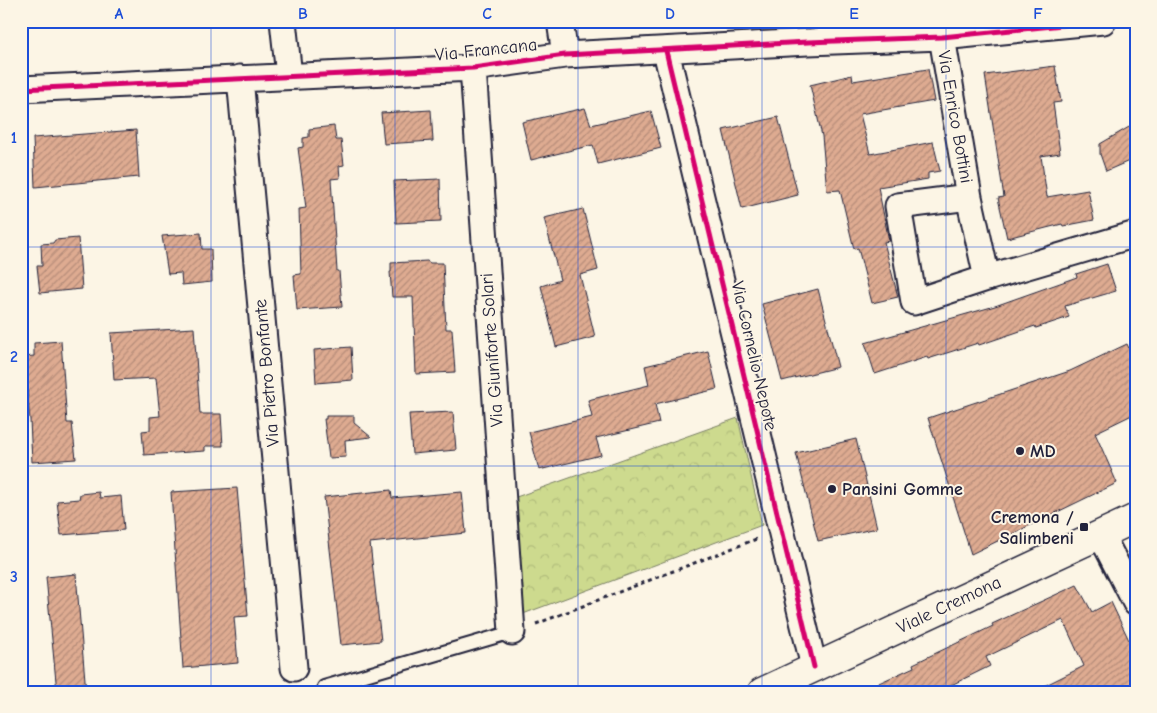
<svg xmlns="http://www.w3.org/2000/svg" width="1157" height="713" font-family="'Comic Neue',sans-serif">
  <defs>
    <pattern id="park-crowns" width="20" height="18" patternUnits="userSpaceOnUse" patternTransform="scale(1.25)"><rect width="20" height="18" fill="#cdda8e"/><path d="M2 6a3 3 0 1 1 6 0M12 15a3 3 0 1 1 6 0" fill="none" stroke="#b0bb7b"/></pattern>
    <pattern id="building-hatch" width="6" height="6" patternUnits="userSpaceOnUse" patternTransform="scale(1.25)"><rect width="6" height="6" fill="#deab91"/><path d="M-1 1l2-2M0 6l6-6M5 7l2-2" fill="none" stroke="#b48b78"/></pattern>
  </defs>
  <rect width="100%" height="100%" fill="#fcf5e5"/>
  <filter id="ink" filterUnits="userSpaceOnUse"><feTurbulence type="fractalNoise" baseFrequency=".02" numOctaves="2"/><feDisplacementMap in="SourceGraphic" scale="10" xChannelSelector="R" yChannelSelector="G"/><feConvolveMatrix kernelMatrix="1 2 1 2 8 2 1 2 1" color-interpolation-filters="sRGB"/></filter>
  <g filter="url(#ink)">
    <path fill="url(#park-crowns)" stroke="#787e64" d="M 738,418 L 762,525 L 523,614 L 505,501 Z"/>
    <path fill="url(#building-hatch)" stroke="#22223b" d="M 1055,66 L 1061,102 L 1053,103 L 1060,153 L 1041,156 L 1047,197 L 1088,190 L 1094,220 L 1063,226 L 1062,224 L 1007,238 L 998,198 L 1004,197 L 985,75 Z
      M 928,69 L 934,101 L 860,114 L 870,154 L 933,142 L 940,171 L 928,173 L 928,179 L 878,187 L 889,241 L 884,242 L 898,297 L 872,303 L 858,248 L 854,249 L 840,190 L 827,191 L 822,136 L 810,85 L 852,75 L 853,81 Z
      M 585,108 L 591,125 L 651,111 L 661,148 L 598,164 L 593,145 L 531,160 L 522,122 Z
      M 431,110 L 433,141 L 384,144 L 381,113 Z
      M 778,117 L 798,195 L 742,209 L 723,130 Z
      M 1136,123 L 1136,158 L 1106,171 L 1100,154 L 1100,144 Z
      M 334,126 L 336,140 L 341,140 L 344,165 L 339,166 L 340,178 L 331,179 L 337,271 L 339,271 L 342,307 L 297,310 L 294,275 L 301,274 L 299,209 L 306,208 L 298,148 L 303,147 L 303,138 L 309,137 L 309,129 Z
      M 136,130 L 139,177 L 35,187 L 33,138 Z
      M 440,179 L 441,221 L 396,223 L 394,181 Z
      M 583,209 L 598,270 L 580,275 L 595,337 L 556,347 L 541,286 L 560,280 L 544,218 Z
      M 201,233 L 202,249 L 211,249 L 212,282 L 182,285 L 181,273 L 168,274 L 162,236 Z
      M 78,238 L 82,289 L 40,293 L 37,266 L 42,266 L 41,244 L 53,243 L 55,240 Z
      M 427,261 L 430,263 L 443,263 L 446,329 L 452,329 L 455,372 L 416,374 L 413,297 L 392,297 L 390,272 L 391,272 L 391,263 Z
      M 1107,264 L 1116,291 L 1065,306 L 1069,317 L 1036,328 L 1035,326 L 979,345 L 978,343 L 928,359 L 927,357 L 875,374 L 865,343 L 995,306 L 1077,277 L 1076,274 Z
      M 818,289 L 838,367 L 782,381 L 762,304 Z
      M 194,328 L 200,414 L 221,414 L 223,446 L 205,446 L 205,451 L 144,455 L 142,431 L 150,430 L 150,417 L 160,416 L 156,378 L 114,380 L 111,333 Z
      M 61,341 L 67,423 L 72,423 L 76,459 L 32,462 L 30,420 L 24,357 L 34,356 L 34,343 Z
      M 1127,344 L 1136,363 L 1136,413 L 1095,433 L 1117,483 L 971,554 L 928,418 L 1070,371 Z
      M 351,347 L 353,380 L 316,383 L 314,350 Z
      M 708,351 L 717,389 L 655,404 L 659,423 L 596,438 L 601,455 L 539,470 L 529,432 L 592,417 L 588,400 L 649,385 L 645,366 Z
      M 453,412 L 456,450 L 412,454 L 409,414 Z
      M 326,416 L 354,416 L 354,423 L 371,437 L 345,440 L 346,457 L 329,458 L 324,419 L 326,419 Z
      M 856,439 L 877,528 L 818,541 L 796,453 Z
      M 237,488 L 248,616 L 234,617 L 238,663 L 183,668 L 171,492 Z
      M 391,490 L 392,498 L 462,492 L 466,533 L 370,543 L 381,641 L 341,645 L 324,497 Z
      M 99,492 L 100,498 L 121,496 L 124,530 L 61,535 L 57,501 L 79,499 L 80,494 Z
      M 76,574 L 86,692 L 57,692 L 46,577 Z
      M 1077,585 L 1092,612 L 1111,602 L 1136,655 L 1136,692 L 1032,692 L 1084,666 L 1063,620 L 986,657 L 990,666 L 937,692 L 859,692 L 914,667 L 913,664 L 993,626 L 992,624 Z"/>
    <g fill="none" stroke-linecap="round" stroke-linejoin="round">
      <g stroke="#22223b" stroke-width="16">
        <path id="service" d="M 324,687 L 512,632"/>
      </g>
      <g stroke="#22223b" stroke-width="29">
        <path id="minor" d="M 283,21 L 289,76
          M 560,21 L 565,55
          M 942,37 L 969,197 L 987,278 L 1136,234
          M 666,51 L 814,667
          M 473,68 L 512,632
          M 240,78 L 294,668
          M 21,89 L 473,68 L 565,55 L 808,42 L 942,37 L 1103,21
          M 969,197 L 898,206 L 914,302 L 987,278
          M 1101,535 L 1136,603"/>
      </g>
      <g stroke="#22223b" stroke-width="31">
        <path id="secondary" d="M 762,692 L 1136,518"/>
      </g>
      <path stroke="#22223b" stroke-width="3" stroke-dasharray="4 4" stroke-linecap="butt" d="M 536,624 L 759,538"/>
      <use href="#service" stroke="#fcf5e5" stroke-width="12"/>
      <use href="#minor" stroke="#fcf5e5" stroke-width="25"/>
      <use href="#secondary" stroke="#fcf5e5" stroke-width="28"/>
      <g stroke="#fcf5e5" stroke-width="8">
        <path id="cycleway" d="M 666,51 L 814,667
          M 21,89 L 473,68 L 565,55 L 808,42 L 942,37 L 1103,21"/>
      </g>
      <use href="#cycleway" stroke="#d6006c" stroke-width="5"/>
    </g>
  </g>
  <path fill="none" stroke="#1d4ed8" stroke-width="1" stroke-opacity="0.55" d="M 211,21 L 211,692M 395,21 L 395,692M 578,21 L 578,692M 762,21 L 762,692M 946,21 L 946,692M 21,247 L 1136,247M 21,466 L 1136,466"/>
  <g fill="#22223b" stroke="#fcf5e5" stroke-width="2">
    <circle cx="1020" cy="451" r="5"/>
    <circle cx="832" cy="489" r="5"/>
    <rect x="1079" y="522" width="10" height="10" rx="2.5"/>
  </g>
  <g text-anchor="middle" dominant-baseline="central" stroke-width="4" stroke-linejoin="round" paint-order="stroke">
    <g font-size="18" fill="#22223b" stroke="#fcf5e5">
      <text transform="translate(486 50) rotate(-6)">Via Francana</text>
      <text transform="translate(955 117) rotate(80)">Via Enrico Bottini</text>
      <text transform="translate(492 350) rotate(-94)">Via Giuniforte Solari</text>
      <text transform="translate(754 356) rotate(77)">Via Cornelio Nepote</text>
      <text transform="translate(267 373) rotate(-95)">Via Pietro Bonfante</text>
      <text transform="translate(949 605) rotate(-25)">Viale Cremona</text>
    </g>
    <g font-size="18" font-weight="bold" fill="#22223b" stroke="#fcf5e5" text-anchor="start">
      <text x="1030" y="451">MD</text>
      <text x="842" y="489">Pansini Gomme</text>
      <text x="1074" y="517" text-anchor="end">Cremona /<tspan x="1074" dy="21">Salimbeni</tspan></text>
    </g>
  </g>
  <rect width="1157" height="713" fill="none" stroke="#fcf5e5" stroke-width="55"/>
  <rect x="28" y="28" width="1102" height="658" fill="none" stroke="#1d4ed8" stroke-width="2"/>
  <g font-size="16" text-anchor="middle" font-weight="bold" fill="#1d4ed8">
    <text x="119" y="19">A</text>
    <text x="303" y="19">B</text>
    <text x="487" y="19">C</text>
    <text x="670" y="19">D</text>
    <text x="854" y="19">E</text>
    <text x="1038" y="19">F</text>
    <text x="14" y="143">1</text>
    <text x="14" y="362">2</text>
    <text x="14" y="582">3</text>
  </g>
</svg>
